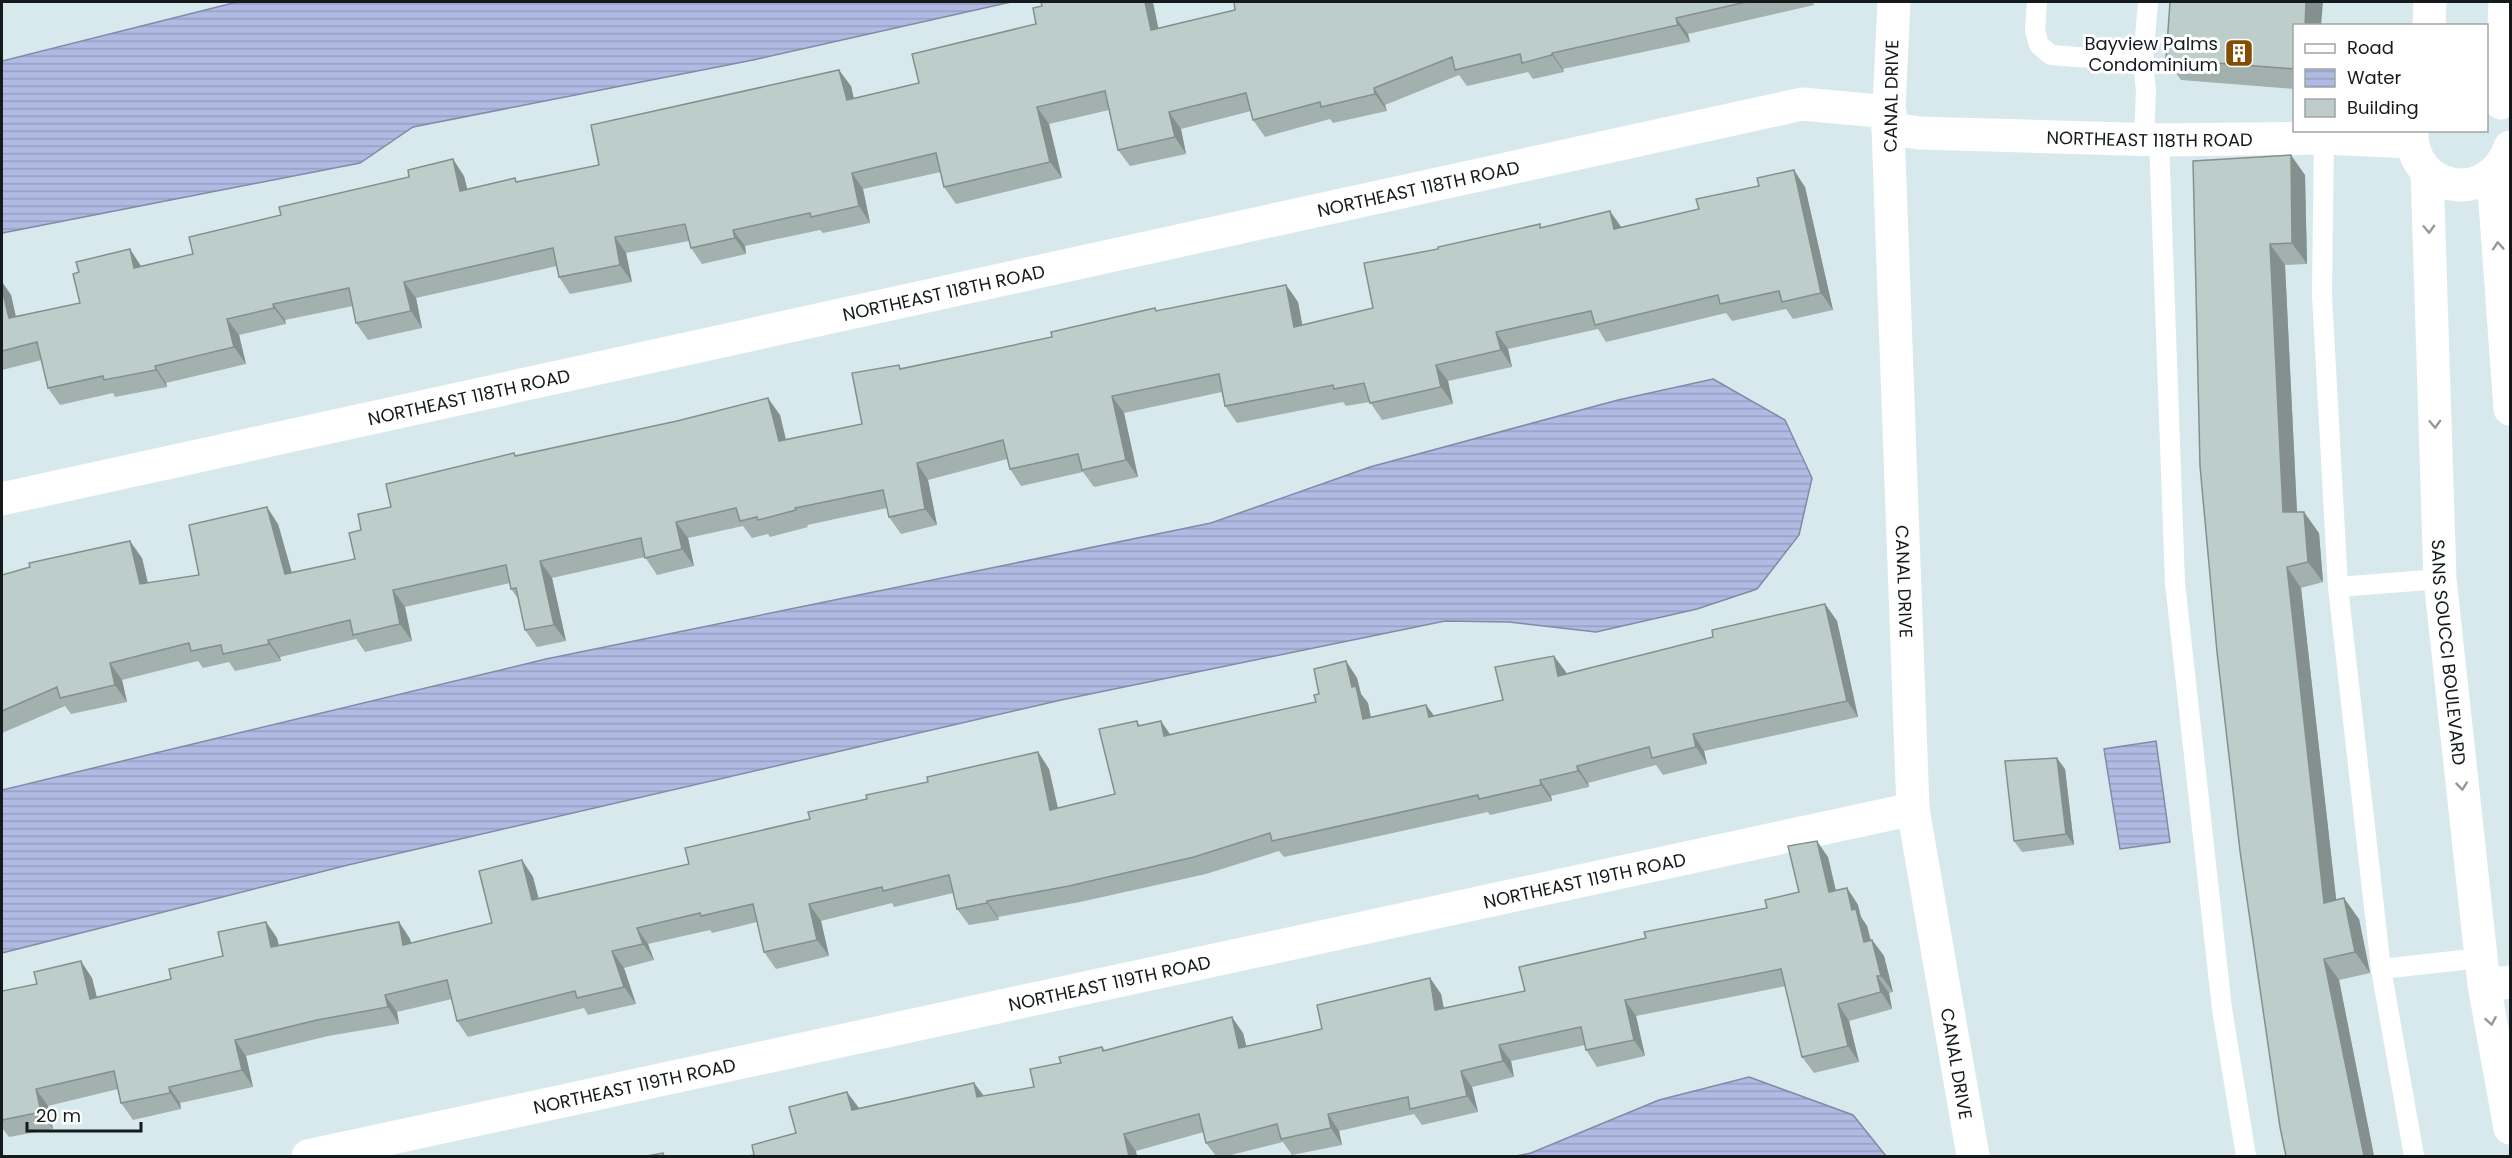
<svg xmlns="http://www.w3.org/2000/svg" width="2512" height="1158" font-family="Poppins,sans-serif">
  <defs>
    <pattern id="water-rules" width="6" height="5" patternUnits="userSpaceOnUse" patternTransform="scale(1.5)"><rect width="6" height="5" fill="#b1bae2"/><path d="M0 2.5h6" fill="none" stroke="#979fc1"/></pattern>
  </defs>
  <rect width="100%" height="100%" fill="#d8e9ee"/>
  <path fill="url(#water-rules)" stroke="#828aa7" stroke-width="1.5" d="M 237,2 L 1011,2 L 753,60 L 413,127 L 360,163 L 2,233 L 2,61 Z
    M 1713,379 L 1785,420 L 1812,478 L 1799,535 L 1757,589 L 1697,609 L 1596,632 L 1509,622 L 1445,621 L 1061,700 L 348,865 L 2,953 L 2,790 L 546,659 L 1211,523 L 1370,467 L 1618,400 Z
    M 2156,741 L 2170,842 L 2120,849 L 2104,749 Z
    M 1749,1077 L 1853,1115 L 1886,1156 L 1516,1156 L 1531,1153 L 1659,1100 Z"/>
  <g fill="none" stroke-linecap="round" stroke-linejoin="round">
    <path stroke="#fff" stroke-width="20" d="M 2037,2 L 2035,30 L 2039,45 L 2051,55 L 2143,62
      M 2324,138 L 2322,295 L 2338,587 L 2381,969 L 2414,1156
      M 2144,139 L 2146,91 L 2143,62 L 2148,2
      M 2159,140 L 2175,583 L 2222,1009 L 2246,1156
      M 2338,587 L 2440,579
      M 2381,969 L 2481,958"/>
    <g stroke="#fff" stroke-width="33">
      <path id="s1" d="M 1894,2 L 1888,128 L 1913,809 L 1973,1156"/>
      <path id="s2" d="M 1888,128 L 1919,133 L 2159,140 L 2324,138 L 2412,142"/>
      <path id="s3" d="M 2,499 L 1802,104 L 1890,112"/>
      <path d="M 2484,985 L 2510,982"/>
      <path id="s4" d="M 308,1156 L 1913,809"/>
    </g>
    <g stroke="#fff" stroke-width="33">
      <path d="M 2429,26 L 2430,2"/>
      <path d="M 2501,103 L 2505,2"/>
      <path d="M 2412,130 C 2410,193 2489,206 2510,147"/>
      <path id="s5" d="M 2427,171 L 2440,579 L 2484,985 L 2510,1128"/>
      <path d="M 2493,175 L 2510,409"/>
    </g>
  </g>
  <path fill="#a2b0ae" d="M 1041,2 L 1152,2 L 1158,28 L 1235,10 L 1234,2 L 1813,2 L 1814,5 L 1688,34 L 1690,42 L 1563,69 L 1564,72 L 1533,79 L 1528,72 L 1467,86 L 1459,75 L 1385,105 L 1387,111 L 1333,123 L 1330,119 L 1265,137 L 1253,120 L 1251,111 L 1181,129 L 1186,154 L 1130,166 L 1118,150 L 1109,110 L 1049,124 L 1062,178 L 956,204 L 944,187 L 941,172 L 863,189 L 870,223 L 823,233 L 820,230 L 745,246 L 746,254 L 702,264 L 691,248 L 689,241 L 626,253 L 632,282 L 570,294 L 559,277 L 557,266 L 416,298 L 422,328 L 368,340 L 356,323 L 353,306 L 285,320 L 286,324 L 239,335 L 246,364 L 166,383 L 167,387 L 115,397 L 113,393 L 60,405 L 48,388 L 42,360 L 2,370 L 2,282 L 11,295 L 16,317 L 80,303 L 79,272 L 142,267 L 193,254 L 464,176 L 467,189 L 517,182 L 599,165 L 851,86 L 854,99 L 919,83 L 1036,24 L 1042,6 Z
    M 2295,26 L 2295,89 L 2181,80 L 2166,59 Z
    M 2193,161 L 2305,175 L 2307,264 L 2285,265 L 2297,512 L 2319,533 L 2323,582 L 2301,588 L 2336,900 L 2359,919 L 2370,973 L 2339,980 L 2374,1156 L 2286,1156 Z
    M 1805,187 L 1833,310 L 1793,319 L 1786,309 L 1732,321 L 1726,313 L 1606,342 L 1598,329 L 1508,349 L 1512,367 L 1448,381 L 1453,404 L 1382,420 L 1370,402 L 1346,406 L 1343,402 L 1237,423 L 1225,406 L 1222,392 L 1124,413 L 1138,477 L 1094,487 L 1083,472 L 1021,486 L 1010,469 L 1007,459 L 928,480 L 937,525 L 901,534 L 889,517 L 887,508 L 807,525 L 808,527 L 770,537 L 768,534 L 752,538 L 743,526 L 688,538 L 694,566 L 657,575 L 645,557 L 552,578 L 566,641 L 537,647 L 525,630 L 519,600 L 511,589 L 510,583 L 405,607 L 412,641 L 365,652 L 356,639 L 280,657 L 281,661 L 235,671 L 229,662 L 203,668 L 198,661 L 122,680 L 127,702 L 71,714 L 65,706 L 2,733 L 2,575 L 142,558 L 148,583 L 199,575 L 278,524 L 292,573 L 355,559 L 361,530 L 391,507 L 516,456 L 780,415 L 786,439 L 862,424 L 902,368 L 1052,337 L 1157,311 L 1286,285 L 1298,302 L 1302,325 L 1373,308 L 1438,249 L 1542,227 L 1622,227 Z
    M 1825,604 L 1837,621 L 1858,717 L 1704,751 L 1707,764 L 1663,775 L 1656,765 L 1588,783 L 1589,787 L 1551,796 L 1552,801 L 1490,815 L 1488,812 L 1284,857 L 1279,851 L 1206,874 L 1080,902 L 998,917 L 999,920 L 969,925 L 957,909 L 953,893 L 894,907 L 892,903 L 821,921 L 829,956 L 776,969 L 764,952 L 757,922 L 712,933 L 710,930 L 648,944 L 654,960 L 624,968 L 636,1004 L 588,1015 L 584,1008 L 468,1037 L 457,1021 L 452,999 L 397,1012 L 399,1024 L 328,1036 L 246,1056 L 253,1087 L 180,1103 L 181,1109 L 133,1120 L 121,1103 L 118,1089 L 48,1106 L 53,1129 L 9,1137 L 3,1129 L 2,1130 L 2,991 L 37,984 L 92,978 L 97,997 L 171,979 L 223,956 L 266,922 L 277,938 L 279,946 L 399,922 L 410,939 L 411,943 L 492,923 L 522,860 L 533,877 L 539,899 L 689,864 L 810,819 L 867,799 L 1038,752 L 1049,769 L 1058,808 L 1115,794 L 1137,721 L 1140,726 L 1170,734 L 1316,702 L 1319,694 L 1346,661 L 1357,678 L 1361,694 L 1368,703 L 1371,717 L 1426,705 L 1434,716 L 1503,700 L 1566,672 L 1566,674 L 1713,637 Z
    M 2065,769 L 2074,845 L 2022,852 L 2014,841 Z
    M 1828,857 L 1836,891 L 1847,888 L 1858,905 L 1861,917 L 1867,926 L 1871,940 L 1872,940 L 1884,956 L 1893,992 L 1889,993 L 1892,1009 L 1849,1021 L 1859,1062 L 1814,1073 L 1802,1057 L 1786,986 L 1636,1016 L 1645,1056 L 1597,1067 L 1586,1050 L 1585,1045 L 1511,1061 L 1514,1077 L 1472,1087 L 1478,1112 L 1422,1125 L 1414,1114 L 1339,1131 L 1342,1145 L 1292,1155 L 1283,1142 L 1227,1156 L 1216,1156 L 1206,1143 L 1204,1132 L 1136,1151 L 754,1155 L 796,1133 L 859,1109 L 974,1083 L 984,1096 L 1034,1087 L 1061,1063 L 1102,1047 L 1105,1050 L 1243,1033 L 1246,1046 L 1322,1029 L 1430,978 L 1441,994 L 1444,1008 L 1525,991 L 1646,938 L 1767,908 L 1799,892 Z"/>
  <path fill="#84908d" d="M 1144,2 L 1153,2 L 1162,46 L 1151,30 Z
    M 2306,2 L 2323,2 L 2321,26 L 2305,26 Z
    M 1676,18 L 1688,34 L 1690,42 L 1678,25 Z
    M 1552,53 L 1563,69 L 1564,72 L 1552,55 Z
    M 839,70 L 851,86 L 858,117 L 847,100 Z
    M 1374,88 L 1385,105 L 1387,111 L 1375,94 Z
    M 1037,107 L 1049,124 L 1062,178 L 1050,162 Z
    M 1169,112 L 1181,129 L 1186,154 L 1175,137 Z
    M 2291,155 L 2305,175 L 2307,264 L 2292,243 Z
    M 453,159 L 464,176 L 472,208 L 460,191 Z
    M 1794,170 L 1805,187 L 1833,310 L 1821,293 Z
    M 852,173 L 863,189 L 870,223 L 859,206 Z
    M 1610,211 L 1622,228 L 1614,229 Z
    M 733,230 L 745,246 L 746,254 L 735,238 Z
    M 615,237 L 626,253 L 632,282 L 620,265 Z
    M 2270,244 L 2285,265 L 2298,533 L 2283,512 Z
    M 130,249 L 141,266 L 145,285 L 134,268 Z
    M 2,282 L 11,295 L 20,335 L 9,318 L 2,292 Z
    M 404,282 L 416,298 L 422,328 L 411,311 Z
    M 1286,285 L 1298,302 L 1306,344 L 1294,327 Z
    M 273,304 L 285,320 L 286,324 L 274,308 Z
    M 227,319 L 239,335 L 246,364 L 234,347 Z
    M 1496,332 L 1508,349 L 1512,367 L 1501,350 Z
    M 1436,365 L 1448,381 L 1453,404 L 1441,387 Z
    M 155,366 L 166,383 L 167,387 L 156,370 Z
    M 1112,396 L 1124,413 L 1138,477 L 1126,460 Z
    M 768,398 L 780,415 L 790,458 L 779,441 Z
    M 917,463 L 928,480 L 937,525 L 925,509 Z
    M 267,507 L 278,524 L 297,591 L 285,574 Z
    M 2304,512 L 2319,533 L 2323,582 L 2308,562 Z
    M 676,522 L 688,538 L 694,566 L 682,549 Z
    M 130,541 L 142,558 L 152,601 L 140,584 Z
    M 540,561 L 552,578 L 566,641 L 554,625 Z
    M 2287,567 L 2301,588 L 2339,924 L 2324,903 Z
    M 393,590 L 405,607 L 412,641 L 400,624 Z
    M 1825,604 L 1837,621 L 1858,717 L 1847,701 Z
    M 268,640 L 280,657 L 281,661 L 269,644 Z
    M 1554,656 L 1566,672 L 1570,693 L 1558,676 Z
    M 1346,661 L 1357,678 L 1361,694 L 1368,703 L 1374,735 L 1363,719 L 1352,687 Z
    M 110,663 L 122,680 L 127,702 L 115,685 Z
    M 1426,705 L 1438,721 L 1429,717 Z
    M 1161,721 L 1172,737 L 1164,736 Z
    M 1693,734 L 1704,751 L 1707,764 L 1696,747 Z
    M 1038,752 L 1049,769 L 1062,827 L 1050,810 Z
    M 2057,758 L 2065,769 L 2074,845 L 2066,834 Z
    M 1577,766 L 1588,783 L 1589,787 L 1578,771 Z
    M 1540,780 L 1551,796 L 1552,801 L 1541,785 Z
    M 1817,841 L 1828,857 L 1840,909 L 1829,892 Z
    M 522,860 L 533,877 L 543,917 L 532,900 Z
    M 1847,888 L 1858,905 L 1861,917 L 1867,926 L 1875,958 L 1864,942 L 1852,910 Z
    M 2344,898 L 2359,919 L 2370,973 L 2355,952 Z
    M 987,901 L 998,917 L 999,920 L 987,903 Z
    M 809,904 L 821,921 L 829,956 L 817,940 Z
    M 266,922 L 277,938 L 283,964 L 271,947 Z
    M 399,922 L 410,939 L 415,962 L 403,945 Z
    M 637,928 L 648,944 L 654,960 L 643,944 Z
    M 1872,940 L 1884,956 L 1893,992 L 1881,976 Z
    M 612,951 L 624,968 L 636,1004 L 624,987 Z
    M 2324,959 L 2339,980 L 2374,1156 L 2364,1156 Z
    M 81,961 L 92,978 L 101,1015 L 90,999 Z
    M 1877,976 L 1889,993 L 1892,1009 L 1881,992 Z
    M 1430,978 L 1441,994 L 1447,1026 L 1435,1010 Z
    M 385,995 L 397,1012 L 399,1024 L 388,1007 Z
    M 1625,1000 L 1636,1016 L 1645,1056 L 1634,1040 Z
    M 1838,1004 L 1849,1021 L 1859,1062 L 1848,1046 Z
    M 1232,1017 L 1243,1033 L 1251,1064 L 1239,1048 Z
    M 235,1040 L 246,1056 L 253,1087 L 242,1070 Z
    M 1499,1045 L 1511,1061 L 1514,1077 L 1503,1061 Z
    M 1461,1071 L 1472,1087 L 1478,1112 L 1467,1096 Z
    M 974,1083 L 986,1099 L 977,1097 Z
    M 169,1087 L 180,1103 L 181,1109 L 170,1093 Z
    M 36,1089 L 48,1106 L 53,1129 L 41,1112 Z
    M 847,1092 L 859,1108 L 863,1127 L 852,1110 Z
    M 1328,1114 L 1339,1131 L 1342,1145 L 1331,1128 Z
    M 1124,1134 L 1136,1151 L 1137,1156 L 1129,1156 Z"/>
  <path fill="#bccdca" stroke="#84908d" stroke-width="1.5" d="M 1041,2 L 1145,2 L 1151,30 L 1235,10 L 1234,2 L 1746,2 L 1676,18 L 1678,25 L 1552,53 L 1552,55 L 1522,63 L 1520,54 L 1455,70 L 1452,57 L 1374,88 L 1375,94 L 1321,107 L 1320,102 L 1253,120 L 1246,93 L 1169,112 L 1175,137 L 1118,150 L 1105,91 L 1037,107 L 1050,162 L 944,187 L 936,153 L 852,173 L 859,206 L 811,217 L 810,213 L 733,230 L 735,238 L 691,248 L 685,224 L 615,237 L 620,265 L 559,277 L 553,248 L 404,282 L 411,311 L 356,323 L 349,288 L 273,304 L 274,308 L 227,319 L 234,347 L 155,366 L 156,370 L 104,380 L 103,376 L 48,388 L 37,342 L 2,351 L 2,289 L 9,318 L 80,303 L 73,274 L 79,272 L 76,262 L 130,249 L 134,268 L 193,254 L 189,237 L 281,215 L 279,207 L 409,177 L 408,170 L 453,159 L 460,191 L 515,178 L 516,182 L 599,165 L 591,125 L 839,70 L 847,100 L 919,83 L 912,54 L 1036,24 L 1033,8 L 1042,6 Z
    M 2170,2 L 2306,2 L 2305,26 L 2295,26 L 2295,69 L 2166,59 Z
    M 2291,155 L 2292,243 L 2270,244 L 2283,512 L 2304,512 L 2308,562 L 2287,567 L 2324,903 L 2344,898 L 2355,952 L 2324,959 L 2364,1156 L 2286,1156 L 2280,1127 L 2240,851 L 2217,652 L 2200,466 L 2193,161 Z
    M 1794,170 L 1821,293 L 1782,302 L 1779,291 L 1720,304 L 1718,295 L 1595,325 L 1591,311 L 1496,332 L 1501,350 L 1436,365 L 1441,387 L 1370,403 L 1364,383 L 1334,389 L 1333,385 L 1225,406 L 1219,374 L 1112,396 L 1126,460 L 1082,470 L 1078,454 L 1010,469 L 1003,440 L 917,463 L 925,509 L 889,517 L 883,490 L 795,508 L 796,510 L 758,520 L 757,517 L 740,521 L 736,508 L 676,522 L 682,549 L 645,558 L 641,538 L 540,561 L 554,625 L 525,630 L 516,588 L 511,589 L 506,565 L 393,590 L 400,624 L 353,635 L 350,620 L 268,640 L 269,644 L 223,654 L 221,645 L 191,651 L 189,643 L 110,663 L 115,685 L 60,698 L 57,687 L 2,711 L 2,575 L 30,567 L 29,563 L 130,541 L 140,584 L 199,575 L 189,525 L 267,507 L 285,574 L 355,559 L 349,533 L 361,530 L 358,514 L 391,507 L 386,484 L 514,453 L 515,456 L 677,421 L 768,398 L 779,441 L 862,424 L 852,373 L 899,365 L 900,369 L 1052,337 L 1051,332 L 1155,308 L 1156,311 L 1286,285 L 1294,327 L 1373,308 L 1364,263 L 1438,249 L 1438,247 L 1540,224 L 1540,228 L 1610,211 L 1614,229 L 1699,209 L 1696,199 L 1759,186 L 1757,178 Z
    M 1825,604 L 1847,701 L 1693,734 L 1696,747 L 1652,758 L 1649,747 L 1577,766 L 1578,771 L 1540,780 L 1541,785 L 1479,799 L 1478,795 L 1272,841 L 1270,833 L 1194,857 L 1069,886 L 987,901 L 987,903 L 957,909 L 949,875 L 883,891 L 882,887 L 809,904 L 817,940 L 764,952 L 753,904 L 701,916 L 700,913 L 637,928 L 643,944 L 612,951 L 624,987 L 577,998 L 575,991 L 457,1021 L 447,980 L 385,995 L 388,1007 L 317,1020 L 235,1040 L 242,1070 L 169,1087 L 170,1093 L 121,1103 L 114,1071 L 36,1089 L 41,1112 L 2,1120 L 2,991 L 37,984 L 34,972 L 81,961 L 90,999 L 171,979 L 169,969 L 223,956 L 218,932 L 266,922 L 271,947 L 399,922 L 403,945 L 492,923 L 479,871 L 522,860 L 532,900 L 689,864 L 685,848 L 810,819 L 808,812 L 867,799 L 866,795 L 928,782 L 927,777 L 1038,752 L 1050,810 L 1115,794 L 1099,729 L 1137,721 L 1138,726 L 1161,721 L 1164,736 L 1316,702 L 1314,695 L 1319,694 L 1314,669 L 1346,661 L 1352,687 L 1356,686 L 1363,719 L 1426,705 L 1429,717 L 1503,700 L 1495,667 L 1554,656 L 1558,676 L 1713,637 L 1712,630 Z
    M 2057,758 L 2066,834 L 2014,841 L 2005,761 Z
    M 1817,841 L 1829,892 L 1847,888 L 1852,910 L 1856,909 L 1864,942 L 1872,940 L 1881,976 L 1877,976 L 1881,992 L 1838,1004 L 1848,1046 L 1802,1057 L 1781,969 L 1625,1000 L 1634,1040 L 1586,1050 L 1581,1027 L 1499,1045 L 1503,1061 L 1461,1071 L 1467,1096 L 1410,1109 L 1408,1097 L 1328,1114 L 1331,1128 L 1281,1139 L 1277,1124 L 1206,1143 L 1199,1114 L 1124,1134 L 1129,1156 L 748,1156 L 754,1155 L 752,1145 L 796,1133 L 789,1107 L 847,1092 L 852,1110 L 974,1083 L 977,1097 L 1034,1087 L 1030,1069 L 1061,1063 L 1059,1057 L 1102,1047 L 1103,1051 L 1232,1017 L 1239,1048 L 1322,1029 L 1317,1005 L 1430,978 L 1435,1010 L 1525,991 L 1519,967 L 1646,938 L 1644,932 L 1767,908 L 1765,900 L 1799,892 L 1788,846 Z
    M 663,1153 L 664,1156 L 647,1156 Z"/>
  <defs><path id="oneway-chevron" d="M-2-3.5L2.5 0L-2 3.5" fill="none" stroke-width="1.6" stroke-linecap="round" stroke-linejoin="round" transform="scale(1.5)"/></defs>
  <g stroke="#969899">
    <use href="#oneway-chevron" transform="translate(2429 229) rotate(88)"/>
    <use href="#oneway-chevron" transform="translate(2498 246) rotate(-94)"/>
    <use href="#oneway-chevron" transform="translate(2435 424) rotate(88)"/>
    <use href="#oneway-chevron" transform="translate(2462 786) rotate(84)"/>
    <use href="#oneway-chevron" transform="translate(2491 1021) rotate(80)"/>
  </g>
  <defs>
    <g id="building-square" transform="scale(1.5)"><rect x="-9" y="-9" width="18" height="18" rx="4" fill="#854d00" stroke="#fff"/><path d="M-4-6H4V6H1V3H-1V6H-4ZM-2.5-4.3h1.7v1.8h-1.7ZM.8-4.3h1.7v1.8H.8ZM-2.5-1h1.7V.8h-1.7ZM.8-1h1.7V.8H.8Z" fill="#fff"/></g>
  </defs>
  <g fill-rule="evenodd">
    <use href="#building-square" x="2239" y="53"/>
  </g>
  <g text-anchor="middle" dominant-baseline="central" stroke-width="6" stroke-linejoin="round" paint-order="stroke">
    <g font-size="18" fill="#151b1d" stroke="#fff" text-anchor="end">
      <text x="2218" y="43">Bayview Palms<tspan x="2218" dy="21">Condominium</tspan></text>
    </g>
    <g font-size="18" fill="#151b1d" stroke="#fff">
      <text transform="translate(1891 96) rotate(-89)">CANAL DRIVE</text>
      <text stroke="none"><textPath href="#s2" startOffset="262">NORTHEAST 118TH ROAD</textPath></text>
      <text stroke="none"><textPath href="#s3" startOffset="1450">NORTHEAST 118TH ROAD</textPath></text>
      <text stroke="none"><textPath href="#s3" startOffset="964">NORTHEAST 118TH ROAD</textPath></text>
      <text stroke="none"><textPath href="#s3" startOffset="478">NORTHEAST 118TH ROAD</textPath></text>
      <text stroke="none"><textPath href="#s1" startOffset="580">CANAL DRIVE</textPath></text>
      <text stroke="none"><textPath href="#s5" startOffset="482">SANS SOUCCI BOULEVARD</textPath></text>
      <text stroke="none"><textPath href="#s4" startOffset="1306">NORTHEAST 119TH ROAD</textPath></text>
      <text stroke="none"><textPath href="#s4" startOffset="820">NORTHEAST 119TH ROAD</textPath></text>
      <text stroke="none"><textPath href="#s1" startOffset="1066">CANAL DRIVE</textPath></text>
      <text stroke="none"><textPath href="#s4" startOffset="334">NORTHEAST 119TH ROAD</textPath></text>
    </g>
  </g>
  <rect width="2512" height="1158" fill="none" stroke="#151b1d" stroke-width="6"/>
  <rect x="2293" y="24" width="195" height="108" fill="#ffffff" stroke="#a1a4a5" stroke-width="1.5"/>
  <rect x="2305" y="44" width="30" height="9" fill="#ffffff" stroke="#a1a4a5" stroke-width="1.5"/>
  <text x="2347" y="54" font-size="18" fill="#151b1d">Road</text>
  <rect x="2305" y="69" width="30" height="18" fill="url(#water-rules)" stroke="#a1a4a5" stroke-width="1.5"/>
  <text x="2347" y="84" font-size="18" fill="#151b1d">Water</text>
  <rect x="2305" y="99" width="30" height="18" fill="#bccdca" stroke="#a1a4a5" stroke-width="1.5"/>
  <text x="2347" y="114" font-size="18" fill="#151b1d">Building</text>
  <path d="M27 1122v9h114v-9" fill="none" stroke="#151b1d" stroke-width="3"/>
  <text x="36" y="1122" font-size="18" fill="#151b1d" stroke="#ffffff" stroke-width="4.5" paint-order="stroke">20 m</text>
</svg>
